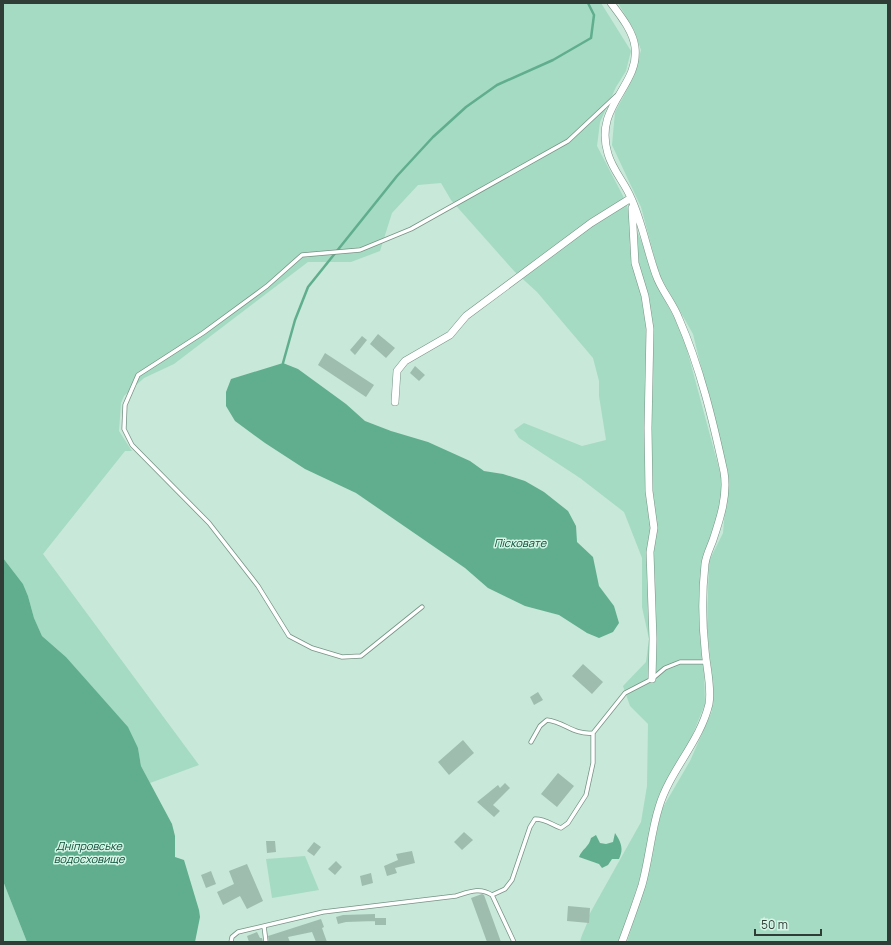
<svg xmlns="http://www.w3.org/2000/svg" width="891" height="945" font-family="Manrope,sans-serif">
  <rect width="100%" height="100%" fill="#c8e8d9"/>
  <path fill="#a5dbc2" d="M 3,3 L 601,3 L 631,51 L 626,71 L 616,87 L 600,122 L 597,146 L 623,196 L 642,243 L 653,277 L 683,335 L 721,476 L 722,497 L 715,527 L 703,560 L 699,605 L 704,666 L 705,704 L 688,746 L 665,783 L 657,806 L 639,881 L 619,942 L 580,942 C 582,932 588,925 589,915 L 641,822 L 647,786 L 648,724 L 630,706 L 623,686 L 646,662 L 649,639 L 642,607 L 642,558 L 624,512 L 580,478 L 519,438 L 514,430 L 524,423 L 582,446 L 606,440 L 599,396 L 599,381 L 593,358 L 537,292 L 514,271 L 451,200 L 441,183 L 418,185 L 392,213 L 380,251 L 351,262 L 308,262 L 174,364 L 144,378 L 124,396 L 121,403 L 119,431 L 132,451 L 125,451 L 43,554 L 199,765 L 150,783 L 141,766 L 138,748 L 110,708 L 66,657 L 42,636 L 34,618 L 28,596 L 23,584 L 3,558 Z
    M 618,3 L 888,3 L 888,942 L 627,942 L 645,885 L 662,809 L 690,761 L 712,711 L 713,690 L 707,625 L 709,561 L 723,533 L 728,476 L 693,334 L 659,274 L 641,207 L 612,145 L 615,112 L 634,77 L 641,50 L 634,30 Z
    M 305,856 L 319,890 L 272,898 L 266,859 Z
    M 3,881 L 27,942 L 3,942 Z"/>
  <path fill="#60ae8e" d="M 283,363 L 298,369 L 346,404 L 365,421 L 391,431 L 428,442 L 470,461 L 484,471 L 503,474 L 525,481 L 544,492 L 568,511 L 576,526 L 577,542 L 593,557 L 599,586 L 614,606 L 619,623 L 613,632 L 599,638 L 587,633 L 559,615 L 525,606 L 488,588 L 465,568 L 356,493 L 305,469 L 265,443 L 235,421 L 226,406 L 226,392 L 231,379 Z
    M 3,558 L 23,584 L 28,596 L 34,618 L 42,636 L 66,657 L 128,727 L 138,748 L 141,766 L 172,824 L 175,836 L 175,857 L 184,860 L 199,910 L 200,917 L 195,942 L 27,942 L 3,881 Z
    M 615,833 C 621,842 624,849 619,859 L 612,859 L 608,865 L 602,868 L 599,864 L 579,857 C 582,849 589,847 591,838 L 596,835 L 600,843 L 606,844 L 613,842 Z"/>
  <g fill="none" stroke-linecap="round" stroke-linejoin="round">
    <path stroke="#60ae8e" stroke-width="2.5" d="M 283,363 L 295,320 L 308,287 L 397,176 L 433,137 L 466,107 L 497,85 L 553,60 L 591,38 L 594,15 L 588,3"/>
  </g>
  <path fill="#9ebdaf" d="M 378,334 L 395,348 L 386,358 L 370,344 Z
    M 362,336 L 367,340 L 355,355 L 350,350 Z
    M 325,353 L 374,385 L 366,397 L 318,365 Z
    M 415,366 L 425,375 L 419,381 L 410,373 Z
    M 583,664 L 603,682 L 592,694 L 572,676 Z
    M 538,692 L 543,700 L 534,705 L 530,697 Z
    M 463,740 L 474,753 L 449,775 L 438,762 Z
    M 558,773 L 574,786 L 557,807 L 541,794 Z
    M 505,783 L 510,788 L 493,805 L 500,811 L 494,817 L 477,802 L 498,785 L 500,788 Z
    M 464,832 L 473,840 L 462,850 L 454,842 Z
    M 266,841 L 275,841 L 276,852 L 267,853 Z
    M 314,842 L 321,847 L 314,856 L 307,851 Z
    M 412,851 L 415,863 L 395,868 L 397,873 L 387,876 L 384,866 L 398,860 L 396,854 Z
    M 336,861 L 342,867 L 335,875 L 328,869 Z
    M 247,864 L 263,901 L 247,909 L 240,896 L 223,905 L 217,892 L 234,884 L 229,871 Z
    M 211,871 L 216,884 L 206,888 L 201,875 Z
    M 371,873 L 373,883 L 362,886 L 360,876 Z
    M 482,894 L 484,895 L 501,942 L 487,942 L 471,898 Z
    M 568,906 L 590,908 L 589,923 L 567,921 Z
    M 375,914 L 375,921 L 346,922 L 338,924 L 336,917 L 343,915 Z
    M 375,918 L 386,918 L 386,925 L 375,925 Z
    M 321,919 L 324,927 L 322,928 L 327,942 L 316,942 L 312,932 L 288,937 L 290,942 L 269,942 L 268,936 Z
    M 257,932 L 260,938 L 262,938 L 263,942 L 249,942 L 247,936 Z"/>
  <g fill="none" stroke-linecap="round" stroke-linejoin="round">
    <g stroke="#769385" stroke-width="5">
      <path id="lane" d="M 422,607 L 361,656 L 342,657 L 312,648 L 289,636 L 258,586 L 209,523 L 132,445 L 124,429 L 125,405 L 138,375 L 203,333 L 267,286 L 302,255 L 360,250 L 411,229 L 568,141 L 616,96
        M 531,742 L 540,726 L 547,720 C 565,722 573,735 593,733
        M 492,895 L 505,889 L 512,880 L 530,827 L 535,819 C 546,819 552,825 561,828 L 568,823 L 586,795 L 593,763 L 593,733 L 625,693 L 652,679 L 665,668 L 680,662 L 706,662
        M 264,926 L 266,942
        M 231,942 L 232,937 L 238,932 L 323,912 L 456,896 C 469,892 480,887 492,895 L 514,942"/>
    </g>
    <g stroke="#769385" stroke-width="8">
      <path id="street" d="M 611,3 C 620,15 633,31 635,47 C 640,87 593,105 608,154 C 613,171 625,183 631,198 C 642,222 647,250 656,275 C 661,290 673,303 679,319 C 700,367 713,421 724,472 C 728,495 720,519 713,540 C 710,548 706,556 705,564 C 702,592 702,621 705,649 C 706,666 712,687 709,704 C 700,742 670,770 659,807 C 651,832 649,860 642,885 C 636,904 629,923 622,942
        M 632,208 L 635,263 L 645,296 L 650,329 L 648,428 L 649,491 L 654,528 L 650,552 L 653,639 L 652,679
        M 395,402 L 397,371 L 405,361 L 450,335 L 466,316 L 591,223 L 631,198"/>
    </g>
    <use href="#lane" stroke="#fff" stroke-width="3.5"/>
    <use href="#street" stroke="#fff" stroke-width="7"/>
  </g>
  <g text-anchor="middle" dominant-baseline="central" stroke-width="3" stroke-linejoin="round" paint-order="stroke">
    <g font-size="11" font-style="italic" fill="#0c4d37" stroke="#d5f5e6">
      <text x="520" y="542">Пісковате</text>
      <text x="89" y="845">Дніпровське<tspan x="89" dy="13">водосховище</tspan></text>
    </g>
  </g>
  <rect width="891" height="945" fill="none" stroke="#303d37" stroke-width="8"/>
  <path d="M755 929v6h66v-6" fill="none" stroke="#303d37" stroke-width="2"/>
  <text x="761" y="929" font-size="12" fill="#303d37" stroke="#d5f5e6" stroke-width="3" paint-order="stroke">50 m</text>
</svg>
